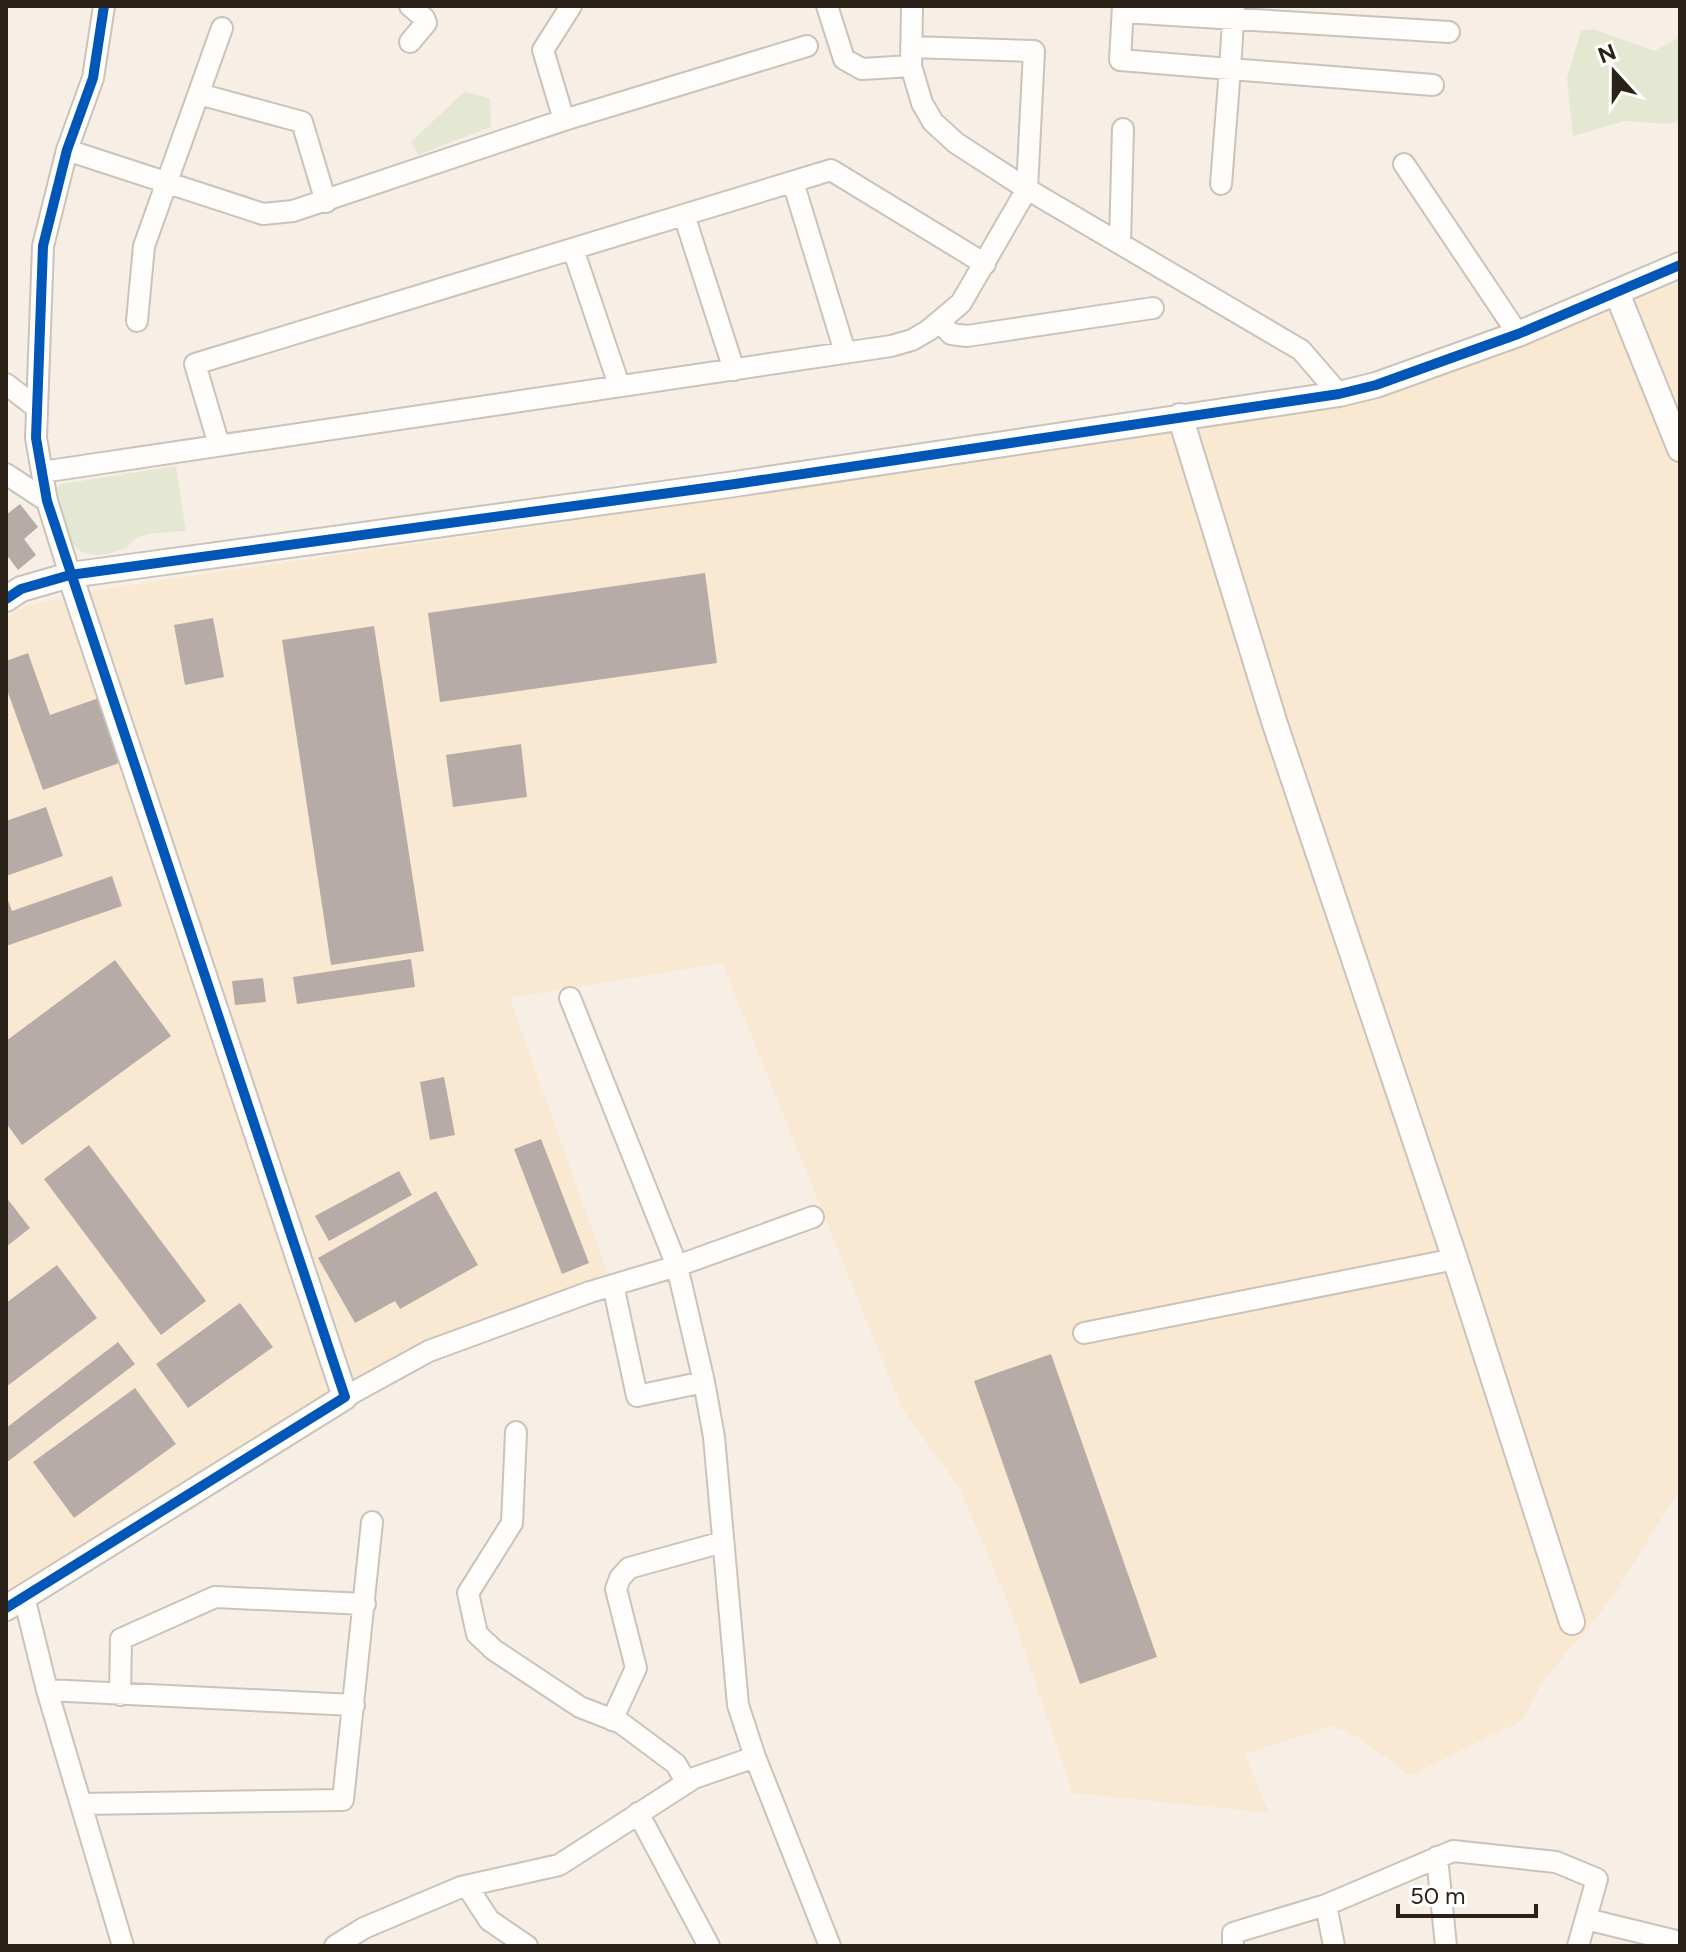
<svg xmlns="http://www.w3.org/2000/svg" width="1686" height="1952" font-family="Figtree,sans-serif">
  <rect width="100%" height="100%" fill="#f7efe6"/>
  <path fill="#fae9d2" d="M 1680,282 L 1680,1489 L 1613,1597 L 1541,1684 L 1523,1720 L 1410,1776 L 1359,1738 L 1332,1726 L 1245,1754 L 1269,1813 L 1072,1793 L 1010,1608 L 960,1489 L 902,1409 L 722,963 L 510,998 L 608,1274 L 431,1340 L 363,1375 L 6,1597 L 6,617 L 23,607 L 109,588 L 906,473 L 1354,404 Z"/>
  <path fill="#e4e7d2" d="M 1593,29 L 1654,51 L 1680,37 L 1680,121 L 1667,124 L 1624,121 L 1573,136 L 1567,78 L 1581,31 Z
    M 464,92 L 490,98 L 491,127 L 418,155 L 411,142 Z
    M 176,466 L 186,531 C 171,532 155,532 141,536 C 132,538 130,548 121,550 C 66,568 68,532 55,491 L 61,484 Z"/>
  <path fill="#b6aba7" d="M 20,504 L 38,527 L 24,539 L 36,555 L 18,570 L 6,554 L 6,515 Z
    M 705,573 L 717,663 L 440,702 L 428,613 Z
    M 213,618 L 224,677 L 185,685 L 174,625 Z
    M 374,626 L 424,951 L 331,965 L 282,640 Z
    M 28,653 L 50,715 L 99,698 L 122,762 L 43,790 L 6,687 L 6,661 Z
    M 521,744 L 527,797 L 453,807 L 446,755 Z
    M 46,807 L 63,856 L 6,876 L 6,821 Z
    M 112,876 L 122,906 L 6,946 L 6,895 L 12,911 Z
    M 411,959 L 415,987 L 297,1004 L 293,977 Z
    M 115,960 L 171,1036 L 22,1145 L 6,1123 L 6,1041 Z
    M 263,978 L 266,1002 L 235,1005 L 232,981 Z
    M 444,1077 L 455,1135 L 430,1140 L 420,1082 Z
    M 541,1139 L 589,1263 L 562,1274 L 514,1149 Z
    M 89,1145 L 206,1301 L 161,1335 L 44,1179 Z
    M 399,1171 L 412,1195 L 329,1241 L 315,1216 Z
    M 436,1191 L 478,1265 L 400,1309 L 395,1301 L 355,1323 L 318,1258 Z
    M 6,1197 L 30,1228 L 6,1247 Z
    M 57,1265 L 97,1318 L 6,1387 L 6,1303 Z
    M 240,1303 L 273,1347 L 188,1408 L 156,1364 Z
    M 118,1342 L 135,1364 L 6,1463 L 6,1428 Z
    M 1051,1354 L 1157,1657 L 1080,1684 L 974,1381 Z
    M 135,1388 L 176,1444 L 74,1518 L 33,1462 Z"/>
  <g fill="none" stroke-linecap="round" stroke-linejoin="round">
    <g stroke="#cac3ba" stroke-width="24">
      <path id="minor" d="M 410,6 L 424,18 L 426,23 L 410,42
        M 827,6 L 844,59 L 862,69 L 911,66
        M 912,6 L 911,66 L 922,103 L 933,122 L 956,143 L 1027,189 L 1301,350 L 1339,394
        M 1123,6 L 1120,60 L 1230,69 L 1221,184
        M 1234,6 L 1230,69 L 1433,85
        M 1123,12 L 1449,32
        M 199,94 L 302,122 L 326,202
        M 564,120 L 543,50 L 571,6
        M 67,150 L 263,214 L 293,211 L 564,120 L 807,46
        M 1404,164 L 1518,334
        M 793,182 L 845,352
        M 684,215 L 734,370
        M 1120,242 L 1123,129
        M 573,249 L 619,385
        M 137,321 L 144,246 L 222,28
        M 940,322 L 951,334 L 967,336 L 1153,308
        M 6,384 L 37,408
        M 219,445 L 195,364 L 831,170 L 985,264
        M 42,472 L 891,346 L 912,340 L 929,330 L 961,303 L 1027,189 L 1034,51 L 911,47
        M 6,474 L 47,501
        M 70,575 L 47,501 L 36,438 L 43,246 L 67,150 L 93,78 L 104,6
        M 570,998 L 677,1266 L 813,1217
        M 613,1285 L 637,1396 L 704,1382
        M 1084,1333 L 1455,1259
        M 345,1397 L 429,1351 L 590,1292 L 677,1266 L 704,1382 L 714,1437 L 738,1705 L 755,1757 L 830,1946
        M 516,1432 L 512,1523 L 468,1593 L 477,1634 L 494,1650 L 580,1707 L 621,1723 L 676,1764 L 686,1782
        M 24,1597 L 47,1690 L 123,1946
        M 47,1690 L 354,1705
        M 120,1695 L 121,1639 L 215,1597 L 365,1604
        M 612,1720 L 636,1668 L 616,1589 L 620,1578 L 629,1568 L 723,1542
        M 81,1804 L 343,1800 L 372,1522
        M 638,1813 L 709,1946
        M 1437,1857 L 1446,1946
        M 467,1886 L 489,1920 L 527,1946
        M 1326,1905 L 1334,1946
        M 1586,1919 L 1680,1942
        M 335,1946 L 364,1928 L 461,1887 L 559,1865 L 694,1778 L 755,1757
        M 1233,1946 L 1233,1933 L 1326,1905 L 1453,1851 L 1556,1862 L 1597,1879 L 1578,1946"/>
    </g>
    <g stroke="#cac3ba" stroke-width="28">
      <path id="tertiary" d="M 1617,293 L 1680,449
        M 1180,416 L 1275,724 L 1455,1259 L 1572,1622
        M 6,599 L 21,589 L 70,575 L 735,484 L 1339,394 L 1376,385 L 1518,334 L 1680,265
        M 6,1608 L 345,1397 L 70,575"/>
    </g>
    <use href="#minor" stroke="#fefdfb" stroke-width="20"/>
    <use href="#tertiary" stroke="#fefdfb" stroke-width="24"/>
    <g stroke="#fff" stroke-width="15">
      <path id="cycleway" d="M 6,599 L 21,589 L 70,575 L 735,484 L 1339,394 L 1376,385 L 1518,334 L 1680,265
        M 6,1608 L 345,1397 L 47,501 L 36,438 L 43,246 L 67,150 L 93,78 L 104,6"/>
    </g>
    <use href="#cycleway" stroke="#0057b8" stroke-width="10"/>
  </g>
  <rect width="1686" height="1952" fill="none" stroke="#2a2218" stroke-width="16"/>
  <g transform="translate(1614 72) rotate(339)" stroke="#ffffff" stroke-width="6" paint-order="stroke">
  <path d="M0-6L14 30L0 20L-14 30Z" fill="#2a2218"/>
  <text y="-12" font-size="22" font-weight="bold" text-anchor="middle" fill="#2a2218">N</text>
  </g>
  <path d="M1398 1904v12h138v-12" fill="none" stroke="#2a2218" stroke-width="4"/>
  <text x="1410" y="1904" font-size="24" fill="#2a2218" stroke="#ffffff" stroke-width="6" paint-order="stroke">50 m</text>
</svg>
